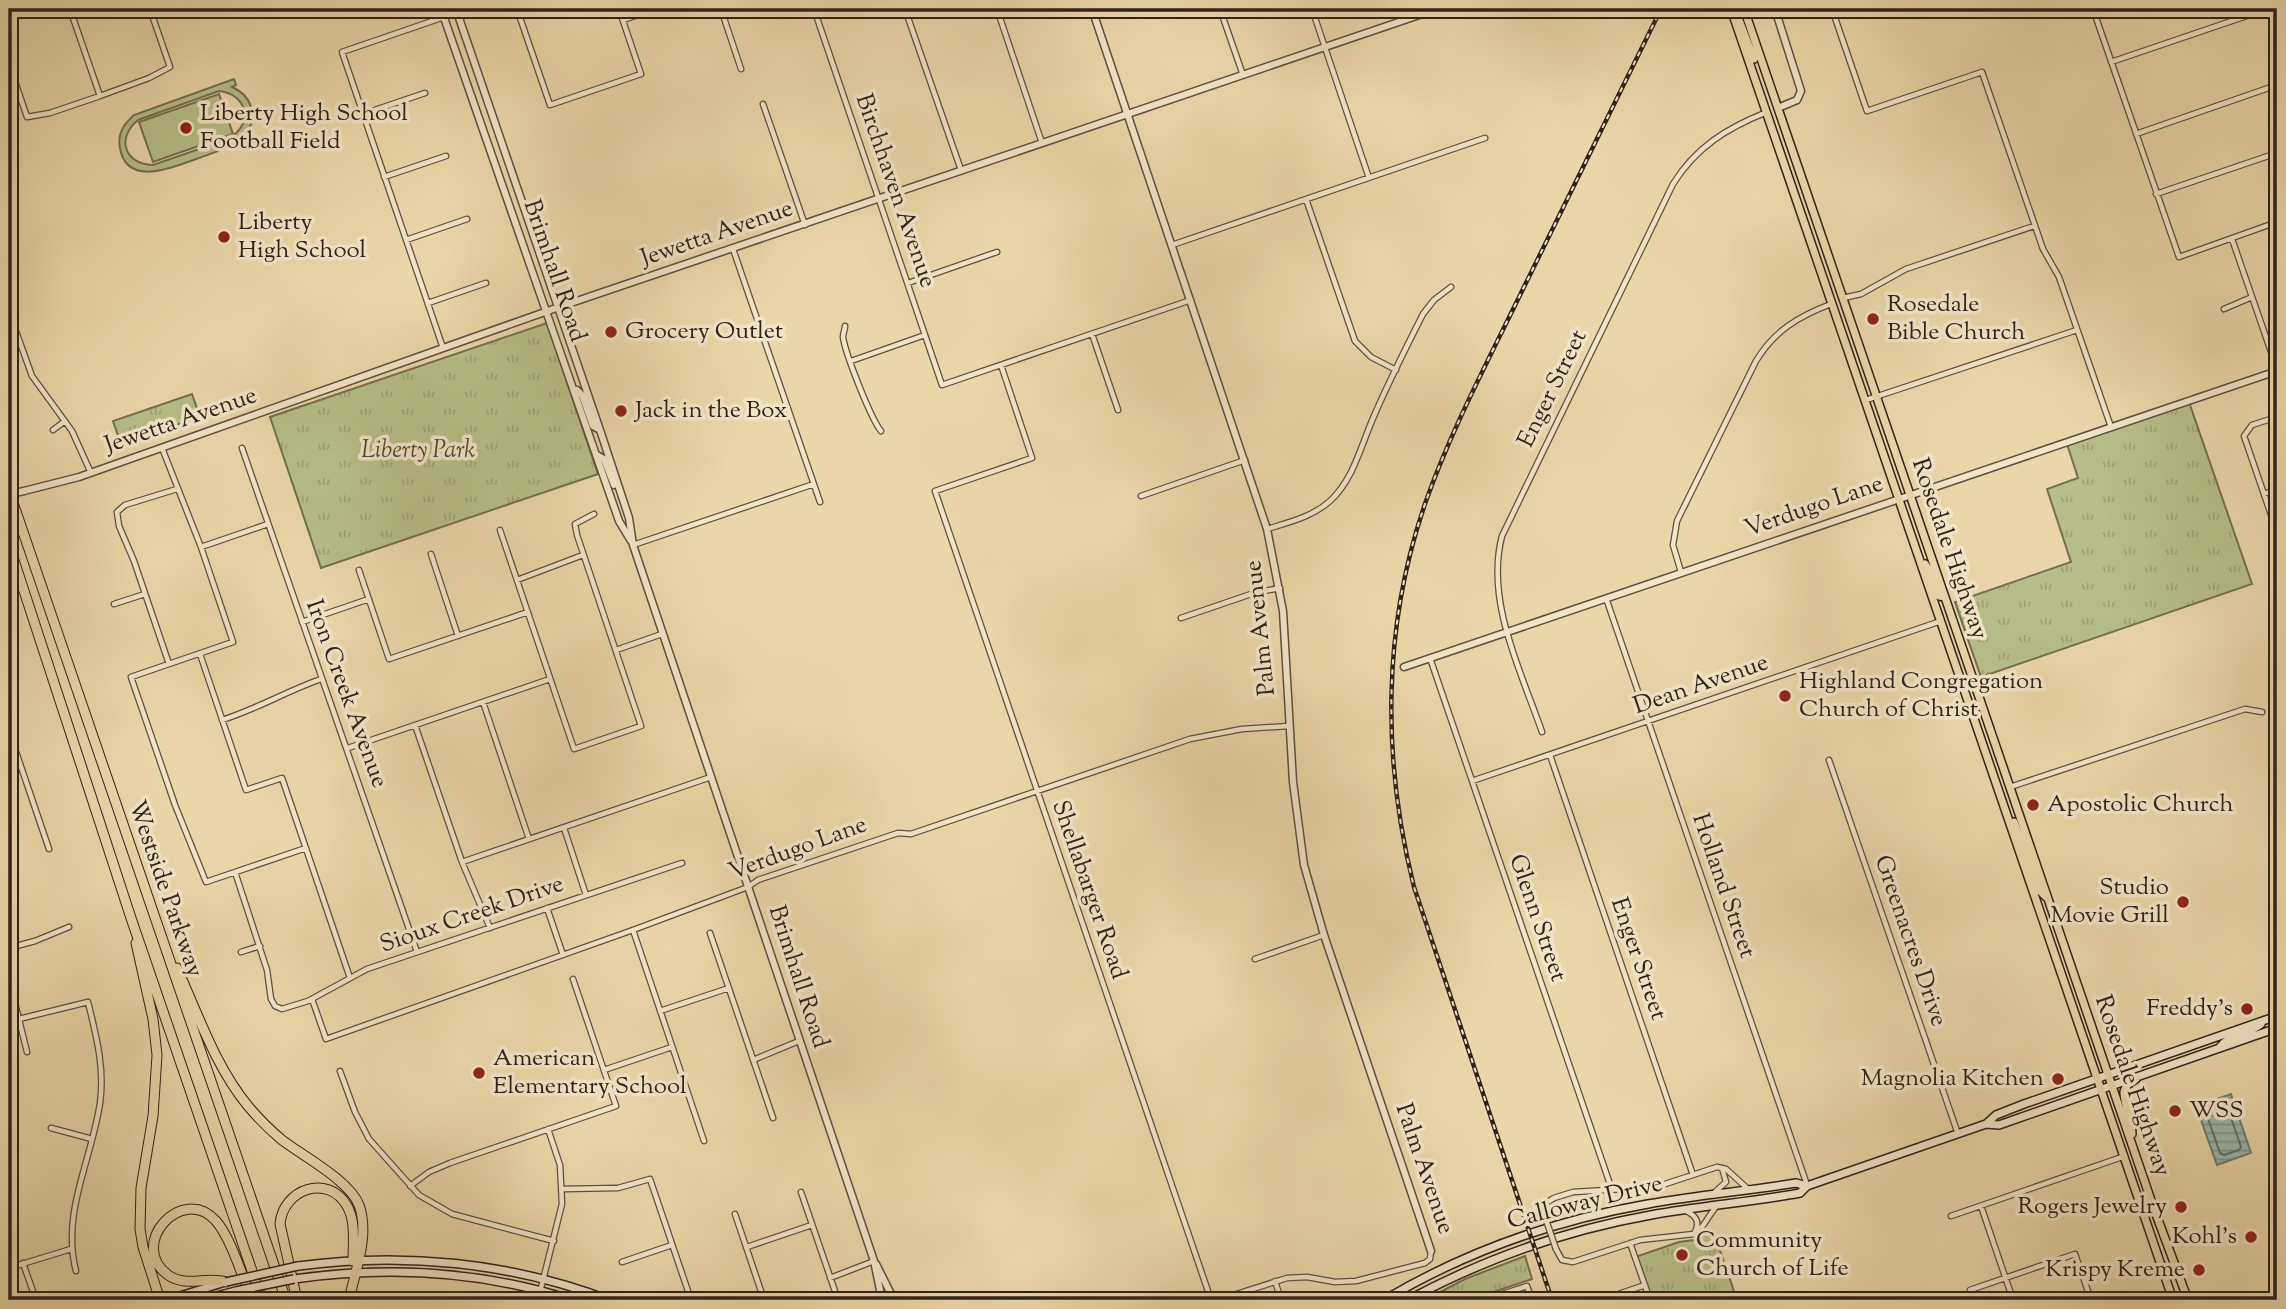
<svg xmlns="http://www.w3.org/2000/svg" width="2286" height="1309" font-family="'Sorts Mill Goudy',serif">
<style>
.grass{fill:url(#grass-tufts);stroke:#727050;stroke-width:2}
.pitch{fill:#b7be87;stroke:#727050;stroke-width:2;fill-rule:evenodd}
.water{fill:url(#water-rules);stroke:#6d7c72;stroke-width:2}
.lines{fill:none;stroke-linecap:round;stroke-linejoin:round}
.shore{stroke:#626e64;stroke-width:2}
.minor-casing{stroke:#5c503e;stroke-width:7}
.tertiary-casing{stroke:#5c503e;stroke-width:9}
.secondary-casing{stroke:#2d231a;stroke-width:10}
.primary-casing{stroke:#2d231a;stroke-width:10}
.motorway-casing{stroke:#2d231a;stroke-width:11}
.minor{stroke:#f1e5c7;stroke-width:4.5}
.tertiary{stroke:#f1e5c7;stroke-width:6}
.secondary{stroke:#f1e5c7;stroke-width:7}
.primary{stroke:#ead7a9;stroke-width:7}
.motorway{stroke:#ead7a9;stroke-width:9}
.rail-casing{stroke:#2d231a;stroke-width:4.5}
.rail{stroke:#f1e5c7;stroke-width:2;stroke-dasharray:5;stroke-linecap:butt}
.minor-bridge-casing{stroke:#5c503e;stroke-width:7;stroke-linecap:butt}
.tertiary-bridge-casing{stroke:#5c503e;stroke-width:9;stroke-linecap:butt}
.secondary-bridge-casing{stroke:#2d231a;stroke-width:10;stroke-linecap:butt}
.minor-bridge{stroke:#f1e5c7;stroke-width:4.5}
.tertiary-bridge{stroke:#f1e5c7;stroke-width:6}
.secondary-bridge{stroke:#f1e5c7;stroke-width:7}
.poi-dot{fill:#8f2418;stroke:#f1e5c7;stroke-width:2.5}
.labels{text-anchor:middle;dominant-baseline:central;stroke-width:7;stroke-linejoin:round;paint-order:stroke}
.poi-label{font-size:24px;fill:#2d231a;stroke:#f1e5c7;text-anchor:start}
.street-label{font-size:24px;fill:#2d231a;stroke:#f1e5c7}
.park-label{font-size:24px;font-style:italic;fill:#504a35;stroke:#f1e5c7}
</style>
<defs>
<pattern id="grass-tufts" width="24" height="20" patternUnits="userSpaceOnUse" patternTransform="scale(1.75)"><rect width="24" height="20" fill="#b7be87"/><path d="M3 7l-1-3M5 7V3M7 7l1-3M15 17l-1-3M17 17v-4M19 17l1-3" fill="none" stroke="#9ea374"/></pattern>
<pattern id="water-rules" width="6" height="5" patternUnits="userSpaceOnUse" patternTransform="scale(1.75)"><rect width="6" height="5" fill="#98b8ad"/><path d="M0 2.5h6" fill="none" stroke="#7c958c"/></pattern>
</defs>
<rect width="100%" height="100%" fill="#ead7a9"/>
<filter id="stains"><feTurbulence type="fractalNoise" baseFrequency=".00286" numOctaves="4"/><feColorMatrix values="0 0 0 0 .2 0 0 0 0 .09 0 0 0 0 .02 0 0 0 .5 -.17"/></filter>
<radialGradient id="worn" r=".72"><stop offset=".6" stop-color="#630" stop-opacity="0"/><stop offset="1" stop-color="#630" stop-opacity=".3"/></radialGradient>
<path class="grass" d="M547,323L598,474L321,568L270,417Z
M192,394L200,417L121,444L113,421Z
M2189,402L2252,584L1981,677L1955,602L2071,562L2047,489L2078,478L2067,444Z
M1713,1230L1737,1300H1651L1635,1257L1679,1242L1694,1240Z
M1525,1256L1532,1279L1470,1300H1425L1465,1279Z"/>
<path class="pitch" d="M234,79L236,85L232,87C256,98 259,124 239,141C227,149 212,153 199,158C176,166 127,189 120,148C117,134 124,124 134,115ZM219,91C248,94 254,125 228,139L153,165C124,164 116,138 138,120Z
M219,94L233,134L153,162L139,122Z"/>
<path class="water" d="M2231,1094L2251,1153L2217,1165L2196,1106Z"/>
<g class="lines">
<path class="shore" d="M2223,1104L2227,1106L2241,1147L2239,1150L2224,1155L2220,1153L2206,1113L2208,1109Z"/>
<defs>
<path id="minor" d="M70,9L100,96
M230,9L231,12
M517,9L550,105L641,74L619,9
M721,9L741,69
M814,9L942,385L1191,300
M905,9L961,170
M997,9L1042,143
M1220,9L1243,75
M1312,9L1369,178
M1832,9L1867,111L1982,72L2043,249L2059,277L2111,427
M2093,9L2179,257L2277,222
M623,20L655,9
M2111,62L2267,9
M9,64L27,117L50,113L100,96L149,78L170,67L150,9
M763,104L805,225
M363,114L425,93
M2136,134L2277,85
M384,177L446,156
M2156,194L2277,153
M1306,199L1355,341L1371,357L1396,370
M2232,239L2277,369
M406,240L467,219
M1172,245L1485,138
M733,249L820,502
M908,283L997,252
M1843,298L1861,294L1906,269L2034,226
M428,303L486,283
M2224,309L2252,297
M9,312L32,376L72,431L91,473
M845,326C845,330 843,333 843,337C845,353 871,419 881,431
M1092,334L1118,410
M443,348L342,52L444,17
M851,361L925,335
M1001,365L1032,458L935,491L1211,1300
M1866,400L2077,330
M2277,417L2252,425L2244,436L2277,532
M53,430L65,421
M162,448L201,547L233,642L131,677L175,805L206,882L306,848
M242,448L417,952
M2264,494L2277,489
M1141,496L1245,460
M1267,529C1290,522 1312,517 1330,501C1354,479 1361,445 1374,416C1389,381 1406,348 1423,314L1434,300L1451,287
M500,530L574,749L641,726L577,535L575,524L594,514
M633,545L814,484
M201,547L268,524
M431,554L458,636
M359,570L389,659L528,612
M1681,572L1673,545L1677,521L1756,361C1774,331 1799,316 1831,304
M517,580L583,555
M1606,598L1807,1185
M114,604L145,594
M1181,618L1254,593L1280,588
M302,622L369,599
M616,650L662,634
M200,654L246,790L282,778L350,978
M1430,658L1612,1190
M169,664L134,561L119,526L117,512L125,505L177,489
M483,702L529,839
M222,720C257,709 287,691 321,679
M415,725L462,862L490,928
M1542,732C1521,671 1485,601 1502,536L1673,184C1696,147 1727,128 1767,112
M348,748L550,679
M9,755L16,752L49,849
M1550,755L1693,1175
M1829,760L1958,1134
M1472,781L1941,621
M2010,787L2245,709L2262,712
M564,828L586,895
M462,862L711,777
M235,872L267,970L271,999L275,1006L282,1009L308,1001L367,969L682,863
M547,908L563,955
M633,930L704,1141
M710,933L773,1118
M9,948L35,941L69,927
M241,952L260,946
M1255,959L1324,935
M9,979L27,1052
M312,999L326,1039L633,930L748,887L758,880L898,833L911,834L1190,739L1242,729L1289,726
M660,1011L729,988
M19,1019L88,1002C96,1035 105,1068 100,1103C92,1159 61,1213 76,1271
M753,1060L799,1041
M604,1070L672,1047
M340,1071L355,1112L369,1139L419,1195L452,1214L554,1241
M51,1128L92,1139
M410,1186L429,1172L450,1163L616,1106L573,979
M563,1189L618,1188L650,1179L691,1300
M801,1192L838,1300
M1715,1192L1726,1182L1722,1168
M1981,1206L2013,1300
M1684,1210C1696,1215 1701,1222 1694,1234C1704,1229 1708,1215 1717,1206
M735,1214L764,1300
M1951,1216L2125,1156
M1545,1217L1546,1203L1554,1198L1573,1192L1656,1187L1717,1167L1726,1169L1748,1189
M1630,1243L1650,1300
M747,1247L812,1225
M1556,1249L1562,1260L1573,1262L1640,1240L1694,1234
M622,1262L672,1245
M23,1263L36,1300
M9,1268L71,1249
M830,1278L874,1261
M1275,1281L1281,1300
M1970,1290L2075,1254L2091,1300
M1610,1297L1645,1285
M538,1300L562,1204L560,1165L548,1129
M1218,1300L1287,1278L1307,1277L1335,1282L1356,1281L1425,1263L1430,1259L1431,1251
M1484,1300L1527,1286L1532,1300"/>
<path id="tertiary" d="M441,9L619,521L631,541
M456,9L600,430L629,518L633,545L874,1261L882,1300
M1092,9L1267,529L1283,611L1293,782L1304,865L1324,935L1431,1251
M1775,9L1801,91L1797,100L1778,108
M577,390L582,395L593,426L600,430
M597,455L604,459L614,485
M24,491L79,477L559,307L1437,9
M1404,667L2277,371
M876,1264L894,1300"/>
<path id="secondary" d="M2220,1047C2230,1034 2249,1034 2261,1024
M1986,1124L1999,1125L2277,1028
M298,1266C402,1252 510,1262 609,1300
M294,1279C387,1266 482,1271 572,1300
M167,1300L222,1283
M201,1300L236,1291
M1384,1300C1465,1252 1556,1220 1648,1204C1697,1195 1747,1191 1796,1183L1807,1186
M1408,1300C1484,1259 1566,1230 1651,1215C1700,1206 1751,1202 1800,1193L1807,1186L1986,1124L1996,1115L2024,1104L2277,1016"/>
<path id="primary" d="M1731,9L2173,1300
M1744,9L2154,1209L2188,1300
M1737,15L1754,59
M1925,564L1932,575L1939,596L1945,597
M2014,822L2040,891L2046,897
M2132,1134C2132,1121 2123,1099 2124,1092C2125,1085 2131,1082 2136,1079"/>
<path id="motorway" d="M9,491L286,1300
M9,545L131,918L262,1300
M136,943L153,1019L157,1055L153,1116L141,1188L140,1229L143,1247L160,1300
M177,968C198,1014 215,1066 248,1106C258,1118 270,1130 282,1140C303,1156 350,1181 359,1205C370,1235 355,1271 349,1300
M226,1282C206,1276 187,1288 168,1275C127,1245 182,1183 216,1221C231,1238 243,1279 252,1300
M297,1300L280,1224C283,1189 328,1173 347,1206C356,1221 353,1244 353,1261"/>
</defs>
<use href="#minor" class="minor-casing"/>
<use href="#tertiary" class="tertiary-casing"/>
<use href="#secondary" class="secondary-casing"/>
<use href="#primary" class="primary-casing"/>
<use href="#motorway" class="motorway-casing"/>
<use href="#minor" class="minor"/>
<use href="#tertiary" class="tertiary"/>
<use href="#secondary" class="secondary"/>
<use href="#primary" class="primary"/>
<use href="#motorway" class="motorway"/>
<defs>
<path id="rail" d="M1552,1300L1414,887C1382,759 1382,627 1426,501C1452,428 1489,359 1523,289C1569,196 1615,102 1661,9"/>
</defs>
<use href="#rail" class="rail-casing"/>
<use href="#rail" class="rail"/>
<defs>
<path id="minor-bridge" d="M1545,1217L1556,1249"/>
<path id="tertiary-bridge" d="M9,494L24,491"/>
<path id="secondary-bridge" d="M226,1282L298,1266
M236,1291L294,1279"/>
</defs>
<use href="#minor-bridge" class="minor-bridge-casing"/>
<use href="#tertiary-bridge" class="tertiary-bridge-casing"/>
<use href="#secondary-bridge" class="secondary-bridge-casing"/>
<use href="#minor-bridge" class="minor-bridge"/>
<use href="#tertiary-bridge" class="tertiary-bridge"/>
<use href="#secondary-bridge" class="secondary-bridge"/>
</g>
<g class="poi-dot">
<circle cx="186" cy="128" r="7"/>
<circle cx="224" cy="237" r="7"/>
<circle cx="1873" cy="319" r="7"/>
<circle cx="611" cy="332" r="7"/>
<circle cx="621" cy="411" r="7"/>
<circle cx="1785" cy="696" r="7"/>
<circle cx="2033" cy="805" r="7"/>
<circle cx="2183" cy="902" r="7"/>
<circle cx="2247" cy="1009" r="7"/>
<circle cx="479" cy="1073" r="7"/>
<circle cx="2058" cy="1079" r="7"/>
<circle cx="2175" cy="1111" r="7"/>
<circle cx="2181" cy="1207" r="7"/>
<circle cx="2251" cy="1237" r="7"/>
<circle cx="1682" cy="1255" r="7"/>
<circle cx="2199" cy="1270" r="7"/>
</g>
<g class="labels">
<g class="poi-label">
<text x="200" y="114">Liberty High School<tspan x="200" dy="28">Football Field</tspan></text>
<text x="238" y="223">Liberty<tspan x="238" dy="28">High School</tspan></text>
<text x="1887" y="305">Rosedale<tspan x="1887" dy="28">Bible Church</tspan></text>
<text x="625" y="332">Grocery Outlet</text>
<text x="635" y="411">Jack in the Box</text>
<text x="1799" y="682">Highland Congregation<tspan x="1799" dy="28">Church of Christ</tspan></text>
<text x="2047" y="805">Apostolic Church</text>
<text x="2169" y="888" text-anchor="end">Studio<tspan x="2169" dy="28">Movie Grill</tspan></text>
<text x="2233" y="1009" text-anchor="end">Freddy's</text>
<text x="493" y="1059">American<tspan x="493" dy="28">Elementary School</tspan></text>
<text x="2044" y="1079" text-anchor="end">Magnolia Kitchen</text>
<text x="2189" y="1111">WSS</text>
<text x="2167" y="1207" text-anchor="end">Rogers Jewelry</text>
<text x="2237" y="1237" text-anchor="end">Kohl's</text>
<text x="1696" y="1241">Community<tspan x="1696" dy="28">Church of Life</tspan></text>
<text x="2185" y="1270" text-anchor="end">Krispy Kreme</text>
</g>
<g class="street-label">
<text transform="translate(895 191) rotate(71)">Birchhaven Avenue</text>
<text transform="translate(717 234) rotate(-19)">Jewetta Avenue</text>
<text transform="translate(554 271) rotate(71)">Brimhall Road</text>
<text transform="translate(1553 389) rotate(-64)">Enger Street</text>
<text transform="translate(181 421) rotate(-19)">Jewetta Avenue</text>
<text transform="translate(1814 507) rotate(-19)">Verdugo Lane</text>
<text transform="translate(1949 549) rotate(71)">Rosedale Highway</text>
<text transform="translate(1261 628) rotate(-96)">Palm Avenue</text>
<text transform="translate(1701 685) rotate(-19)">Dean Avenue</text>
<text transform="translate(346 694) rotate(70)">Iron Creek Avenue</text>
<text transform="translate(798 849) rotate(-20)">Verdugo Lane</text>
<text transform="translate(1723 886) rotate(71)">Holland Street</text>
<text transform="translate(165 889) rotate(71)">Westside Parkway</text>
<text transform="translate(1089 890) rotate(71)">Shellabarger Road</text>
<text transform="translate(472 915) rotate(-19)">Sioux Creek Drive</text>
<text transform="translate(1537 918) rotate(71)">Glenn Street</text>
<text transform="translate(1910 941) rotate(71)">Greenacres Drive</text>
<text transform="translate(1638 959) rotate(71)">Enger Street</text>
<text transform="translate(798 977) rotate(72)">Brimhall Road</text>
<text transform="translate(2132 1086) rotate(71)">Rosedale Highway</text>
<text transform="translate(1424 1169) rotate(71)">Palm Avenue</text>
<text transform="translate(1585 1203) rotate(-14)">Calloway Drive</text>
</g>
<g class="park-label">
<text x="418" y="451">Liberty Park</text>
</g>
</g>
<rect width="2286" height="1309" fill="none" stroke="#ead7a9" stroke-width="35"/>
<rect x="10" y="10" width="2265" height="1288" fill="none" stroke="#2d231a" stroke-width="3.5"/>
<rect x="18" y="18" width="2251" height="1274" fill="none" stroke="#2d231a" stroke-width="2"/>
<rect width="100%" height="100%" filter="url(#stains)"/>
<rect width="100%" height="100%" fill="url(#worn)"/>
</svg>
